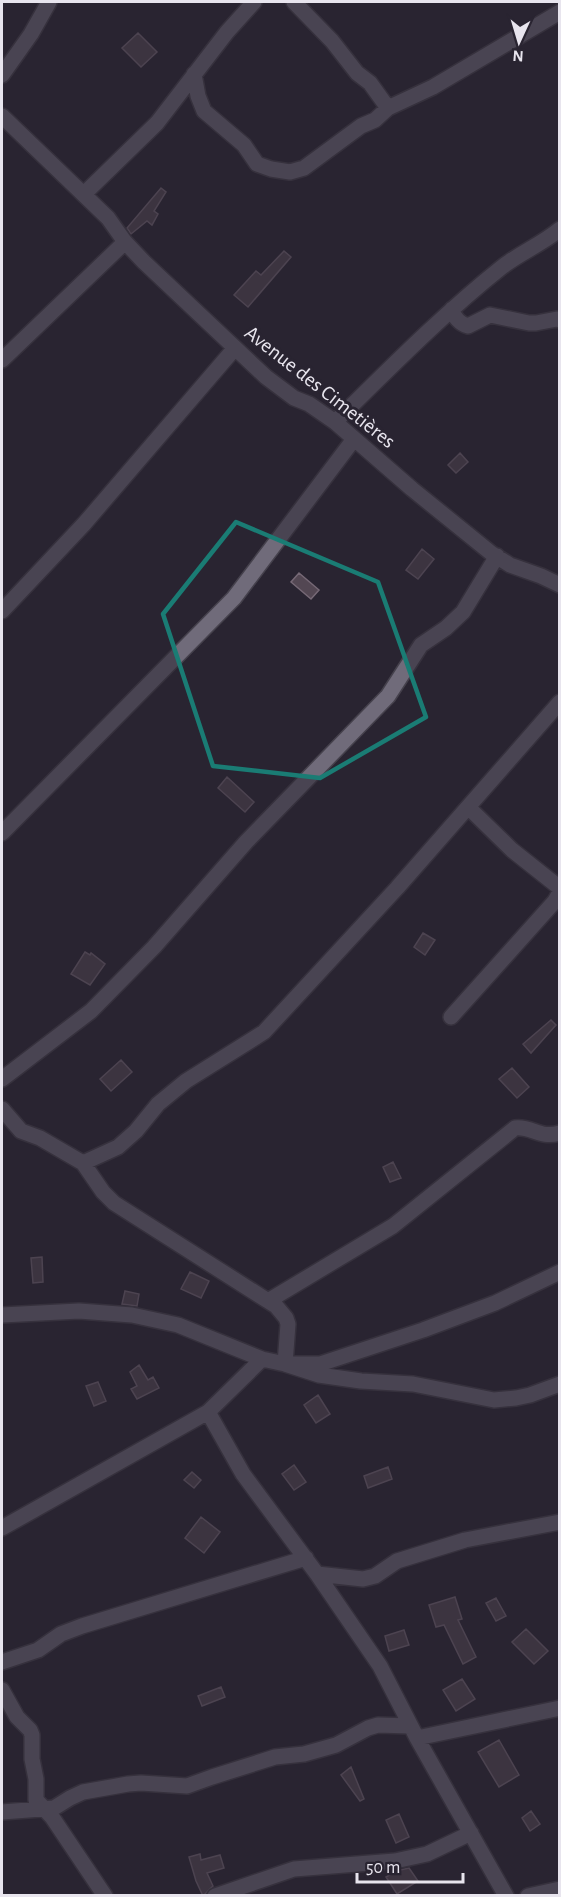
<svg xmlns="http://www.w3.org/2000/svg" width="561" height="1897" font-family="'Alegreya Sans',sans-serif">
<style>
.building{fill:#534753;stroke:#766976;stroke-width:1.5}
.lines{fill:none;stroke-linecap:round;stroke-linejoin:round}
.street-casing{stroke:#45414c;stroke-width:18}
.street{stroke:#706b7a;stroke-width:15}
.marked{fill:none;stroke:#1a7c74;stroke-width:4.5;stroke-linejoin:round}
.labels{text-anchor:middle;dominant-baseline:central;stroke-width:6;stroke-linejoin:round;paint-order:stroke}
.street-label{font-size:21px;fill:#e8e5ee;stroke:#292431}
</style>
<rect width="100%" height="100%" fill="#292431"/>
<path class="building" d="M138,33L157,52L141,67L122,48Z
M161,188L166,192L154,211L158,214L152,225L147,221L131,234L127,228Z
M284,251L291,257L248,307L234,295L256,271L261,275Z
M460,453L468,462L456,473L448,465Z
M422,549L434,559L418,579L406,570Z
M299,573L319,590L311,599L291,582Z
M227,777L254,802L245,812L218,788Z
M423,933L435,940L425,955L414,947Z
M85,952L90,955L91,953L105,964L90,985L71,974Z
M551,1020L556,1025L531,1053L523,1044Z
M121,1060L132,1072L111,1091L100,1079Z
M512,1068L529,1087L517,1098L499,1079Z
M393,1162L401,1178L390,1182L383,1167Z
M42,1257L43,1282L33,1283L31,1258Z
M190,1272L209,1281L201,1298L181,1289Z
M125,1291L139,1294L137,1306L122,1304Z
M139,1365L148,1380L153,1377L159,1388L137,1399L131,1389L137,1386L130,1372Z
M98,1382L106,1401L94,1406L86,1386Z
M318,1395L330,1414L316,1423L304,1405Z
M294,1465L306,1482L294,1490L282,1474Z
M388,1467L392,1479L368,1488L364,1476Z
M192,1472L201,1480L194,1488L184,1480Z
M201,1517L220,1532L204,1553L185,1538Z
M455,1597L462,1619L458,1620L476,1657L463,1664L444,1625L436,1627L429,1605Z
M496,1598L506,1616L496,1621L486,1603Z
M526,1629L548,1651L534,1664L512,1642Z
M404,1630L409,1645L389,1651L385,1636Z
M462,1679L475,1699L456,1711L443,1690Z
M221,1687L225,1697L202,1706L198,1696Z
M499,1740L519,1775L499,1787L478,1752Z
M351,1767L364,1799L360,1801L341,1775Z
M531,1811L540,1824L530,1831L522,1818Z
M399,1814L409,1837L396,1843L386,1820Z
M200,1854L201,1860L220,1855L224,1868L207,1873L213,1886L203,1896L196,1881L189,1857Z
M409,1868L418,1881L397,1894L386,1877L396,1871Z"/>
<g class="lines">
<defs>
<path id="street" d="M294,2L332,41L357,73L370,83L388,108
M194,74L198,96L204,111L244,145L257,164L271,169L290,172L304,168L361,126L375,120L388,108L433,87L560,12
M2,75L31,34L49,2
M2,116L108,218L125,242L144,262L266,377L294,398L309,404L335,422L412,489L491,553L510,565L541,576L560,585
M84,194L157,123L227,32L254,2
M452,309C454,317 460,324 468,326L490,315L529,323H536L557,319L560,320
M2,360L125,242
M335,422C389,369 443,314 502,267C520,253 542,244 560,229
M2,611L84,524L235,348
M468,807L512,850L560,888
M2,833L234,598L354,439
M451,1017L555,901L560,892
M2,1079L91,1011L154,947L246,842L388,696L421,645L446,628L463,612L497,556
M2,1109L21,1131L40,1138L83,1163L103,1192L114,1203L276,1306L286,1318L288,1324L285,1364H320L423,1330L495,1303L560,1272
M83,1163L118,1147L136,1131L158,1104L186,1081L264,1032L397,888L560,702
M268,1301L393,1226L515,1128C533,1126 539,1139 560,1133
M2,1315L79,1311L132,1315L178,1325L262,1359L285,1364L319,1375L361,1381L413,1384L494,1400L516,1398L530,1395L560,1384
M208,1412L243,1474L317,1574L380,1666L417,1738L506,1896
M2,1528L208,1412L262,1359
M317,1574L363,1579L375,1576L397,1561L465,1540L560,1522
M2,1662L38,1650L61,1634L82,1626L306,1558
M2,1690L17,1717L30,1730L32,1735V1759L36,1779V1800L52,1817L105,1896
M417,1738L560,1708
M2,1812L54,1808L70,1798L83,1792L128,1784L141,1783L187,1786L212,1777L275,1757L304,1754L336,1745L368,1728L378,1725L410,1726
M215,1896L294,1869L395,1861L427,1854L471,1833
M528,1896L560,1889"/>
</defs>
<use href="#street" class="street-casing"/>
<use href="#street" class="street"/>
</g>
<path d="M0 0H561V1897H0ZM236,522L378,582L426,717L320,778L213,766L163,614Z" fill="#292431" fill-opacity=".55" fill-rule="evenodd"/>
<path class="marked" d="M236,522L378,582L426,717L320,778L213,766L163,614Z"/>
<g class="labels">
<g class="street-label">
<text transform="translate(320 387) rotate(38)">Avenue des Cimetières</text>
</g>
</g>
<rect width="561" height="1897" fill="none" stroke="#e8e5ee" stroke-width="6"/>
<g transform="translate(519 42) rotate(184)" stroke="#292431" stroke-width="4.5" paint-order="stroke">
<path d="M0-4.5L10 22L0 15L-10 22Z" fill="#e8e5ee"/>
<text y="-9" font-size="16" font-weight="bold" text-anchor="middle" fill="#e8e5ee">N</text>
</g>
<path d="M357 1873v9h106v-9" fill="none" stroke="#e8e5ee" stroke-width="3"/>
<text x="366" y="1873" font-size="18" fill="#e8e5ee" stroke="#292431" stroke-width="4.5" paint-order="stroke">50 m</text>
</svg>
